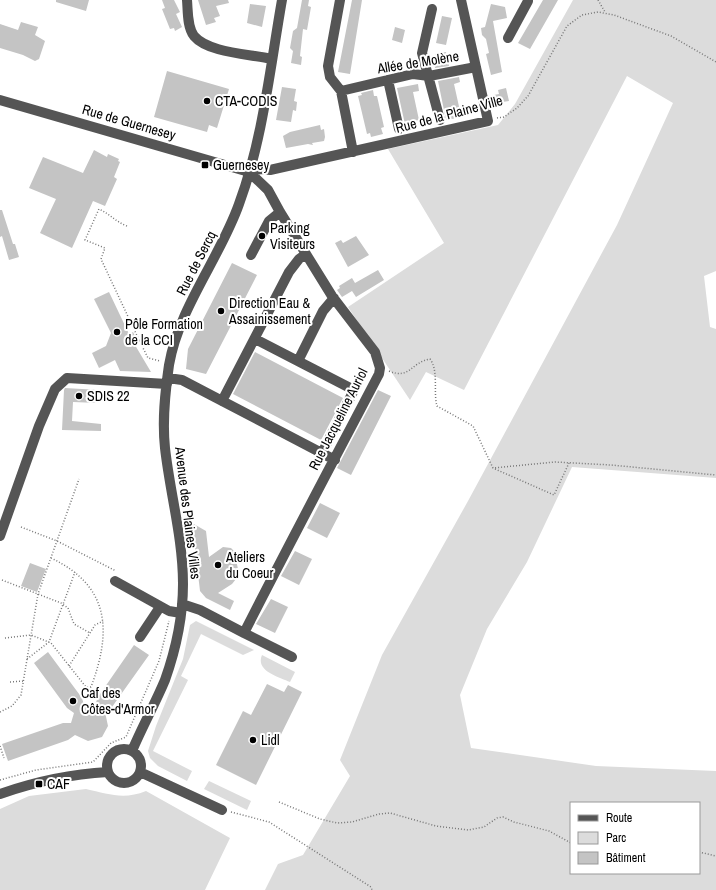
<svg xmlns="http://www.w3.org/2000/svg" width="716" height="890" font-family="'Archivo Narrow',sans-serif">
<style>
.green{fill:#dcdcdc;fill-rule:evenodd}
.building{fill:#c4c4c4}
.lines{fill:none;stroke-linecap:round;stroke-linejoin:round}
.path{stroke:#777;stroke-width:1.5;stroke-dasharray:1 2;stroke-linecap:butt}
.minor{stroke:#555;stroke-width:10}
.poi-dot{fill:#000;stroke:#fff;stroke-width:1.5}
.labels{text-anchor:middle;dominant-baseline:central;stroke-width:4;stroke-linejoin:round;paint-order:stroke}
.street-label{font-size:14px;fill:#000;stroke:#fff}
.poi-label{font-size:14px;fill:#000;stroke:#fff;text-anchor:start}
</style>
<rect width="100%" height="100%" fill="#fff"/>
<path class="green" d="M573,0H716V271L704,276L710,327L716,329V478L572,467L527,562L487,629L460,695L471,748L596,766L716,771V890H265L278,864L303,855L350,776L340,760L382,655L468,501L617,225L673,103L627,76L464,390L426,372L410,400L348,307L444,243L388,149L498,125L515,104ZM571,803H699V873H571Z
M196,621L254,650L243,655L201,634L181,676L188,680L153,751L192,771L187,781L158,766L150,758L148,751L156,726L183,659L190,625Z
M262,655L295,672L290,682C279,677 255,671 262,655Z
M209,781L251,801L247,810L204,789Z
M86,789C108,794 124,800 146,791L230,838L205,890H0V809L29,796Z"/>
<path class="building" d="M56,0H89L86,11L56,2Z
M162,0H174L180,12L176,14L182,27L175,31L174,28L170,29L162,9L165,8Z
M198,0H228L229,3L216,6L220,16L214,18L216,22L206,25Z
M302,0H309L308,6L311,7L307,30L303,29L300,56L302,57L301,65L291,63L293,51L290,48L293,31L297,28Z
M352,0H362L350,74L338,72Z
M543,0H558L530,49L518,43Z
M250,4L266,6L262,27L247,23Z
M491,4L505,7L507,18L493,21L502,72L491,75L486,54L489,53L486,39L482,35L481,28L485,27Z
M442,16L452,18L446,45L436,43Z
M21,22L38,27L35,35L45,41L39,59L35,61L23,55L0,48V24L18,30Z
M395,27L405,30L402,43L392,40Z
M446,52L449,66L435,68L434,63L438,62L435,54Z
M167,71L229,89L217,128L209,125L207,132L154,117Z
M459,77L460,82L454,84L460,111L456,112L457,118L446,120L438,81Z
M418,84L419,91L413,92L419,120L415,121L417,127L406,129L397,88Z
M282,87L296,89L294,101L297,102L296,111L293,110L291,122L276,120Z
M506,88L509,101L496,103L494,95L499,94L498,90Z
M373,90L374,96H377L384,127L381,128L383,134L371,137L370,133L367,134L358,96L362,95L361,93Z
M320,125L321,130L324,129L325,137L324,141L312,143L313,145L308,144L286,148L283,136L290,132Z
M94,150L107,157L108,154L119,159L118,161L120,162L114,177L117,179L105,206L93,201L72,248L40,233L56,199L29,188L43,157L83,173Z
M0,210H2L13,244H15L19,257L9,260L2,236L0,237Z
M356,236L369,255L348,267L335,243L341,240L343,243Z
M232,263L257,275L206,374L186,369L188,349Z
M378,270L384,280L356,297L352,291L342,297L337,290L340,288L339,286L352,278L355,283Z
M109,292L129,334L133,332L136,338L132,340L151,372L120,371L115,360L99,368L92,353L106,346L111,333L94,299Z
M255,352L343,398L321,440L233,394Z
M65,388L99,390L98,403L73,402L72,421L101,424V431L62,430L64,390Z
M378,390L391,396L351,475L337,468Z
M320,503L340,513L327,538L307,528Z
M192,523L206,531L209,557L223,547L231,548L234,551L238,569L236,579L232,584L218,593L234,601L230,610L206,598L200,591Z
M295,551L312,559L299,585L281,576Z
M30,563L46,569L37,592L21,586Z
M271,599L288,607L275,633L256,624Z
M134,645L149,655L112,707L105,712L108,726L102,737L88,741L75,735L68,740L8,761L2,744L63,723H71L74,713L67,708L34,663L48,652L82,698L84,705H95L98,697Z
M267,684L284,692L288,685L302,692L256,785L216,765L243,711L251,715Z"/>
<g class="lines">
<path class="path" d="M598,0L605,12
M497,118L504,117L517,108L528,96L567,26L582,15L598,12L614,15L671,36L716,62
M127,226C116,222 110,214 99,209L85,240L105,248L101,259L139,340
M131,343L139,340L148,358L160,361
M389,371C410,380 411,362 430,359C439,371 433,392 437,406L473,426L493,468L555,462L611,465L716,475
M495,469L554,495L569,463
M21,527L57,541L116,571
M2,580L61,603L68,608L74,624L90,633
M5,638L31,635L51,643L86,687H91C112,631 110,586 51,558
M27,659L49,642L75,572
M69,666L95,625L103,621
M10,682L24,681
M0,712L12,706L21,695L38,594L79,479
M0,746L4,758
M0,780L36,770L93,762L111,743L126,737L159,661L169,621
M279,802L320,819L337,823L352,822L379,814L390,813L436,826L468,830L484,827L497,818L503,817L514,822L549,831L571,843
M231,812L269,822L371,887L372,890
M699,852L716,856"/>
<path class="minor" d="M187,0C188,11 187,27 194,36C208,53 251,54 271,59
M340,0L328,66L330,77L341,91L353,152
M432,9L422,53L440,120
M508,38L528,1
M388,80L399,129
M341,91L413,74L429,76L476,67
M0,100L249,172L268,190L280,212L332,296L375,352L380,368L379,374C334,460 288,546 244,633L200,610L182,604
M249,172L261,169L270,170L488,121L461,0
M251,255L269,221L280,212
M255,339L354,390L322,453
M298,361L323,311L334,298
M168,378L182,380L335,460
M222,401L289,272L299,259L306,254
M0,536L39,426L55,389L67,378L167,384
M115,581L169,611L181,613
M244,633L292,657
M140,637L160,607
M107 766a17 17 0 1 1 34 0a17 17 0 1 1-34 0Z
M132,751C142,727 155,704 165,680C176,649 183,616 183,584C183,538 170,493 165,448C162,420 165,393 169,365C179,307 220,258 239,204C263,139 270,68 282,0
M140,772L222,810
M0,794C34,782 72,774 108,772"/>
</g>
<g class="poi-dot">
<circle cx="207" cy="101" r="4"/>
<rect x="201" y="161" width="8" height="8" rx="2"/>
<circle cx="262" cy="236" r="4"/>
<circle cx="221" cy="311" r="4"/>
<circle cx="117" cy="332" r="4"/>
<circle cx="79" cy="396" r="4"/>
<circle cx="218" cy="565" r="4"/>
<circle cx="73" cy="701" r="4"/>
<circle cx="253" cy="740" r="4"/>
<rect x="35" y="780" width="8" height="8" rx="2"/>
</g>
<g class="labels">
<g class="street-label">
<text transform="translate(418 62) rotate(-9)">Allée de Molène</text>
<text transform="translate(449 114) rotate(-15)">Rue de la Plaine Ville</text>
<text transform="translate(129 122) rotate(16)">Rue de Guernesey</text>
<text transform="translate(196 263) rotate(-63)">Rue de Sercq</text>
<text transform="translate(338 419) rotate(-63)">Rue Jacqueline Auriol</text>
<text transform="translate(188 513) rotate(83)">Avenue des Plaines Villes</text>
</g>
<g class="poi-label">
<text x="215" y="101">CTA-CODIS</text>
<text x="213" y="165">Guernesey</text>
<text x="270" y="228">Parking<tspan x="270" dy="16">Visiteurs</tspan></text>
<text x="229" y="303">Direction Eau &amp;<tspan x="229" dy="16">Assainissement</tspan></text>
<text x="125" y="324">Pôle Formation<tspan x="125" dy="16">de la CCI</tspan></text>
<text x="87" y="396">SDIS 22</text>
<text x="226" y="557">Ateliers<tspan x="226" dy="16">du Coeur</tspan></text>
<text x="81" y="693">Caf des<tspan x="81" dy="16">Côtes-d'Armor</tspan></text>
<text x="261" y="740">Lidl</text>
<text x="47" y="784">CAF</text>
</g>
</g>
<rect x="570" y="802" width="130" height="72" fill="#ffffff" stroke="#999999"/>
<rect x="578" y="815" width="20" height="6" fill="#555555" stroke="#999999"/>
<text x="606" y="822" font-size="12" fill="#000000">Route</text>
<rect x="578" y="832" width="20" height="12" fill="#dcdcdc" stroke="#999999"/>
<text x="606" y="842" font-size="12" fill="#000000">Parc</text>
<rect x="578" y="852" width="20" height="12" fill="#c4c4c4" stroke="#999999"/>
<text x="606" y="862" font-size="12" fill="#000000">Bâtiment</text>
</svg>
